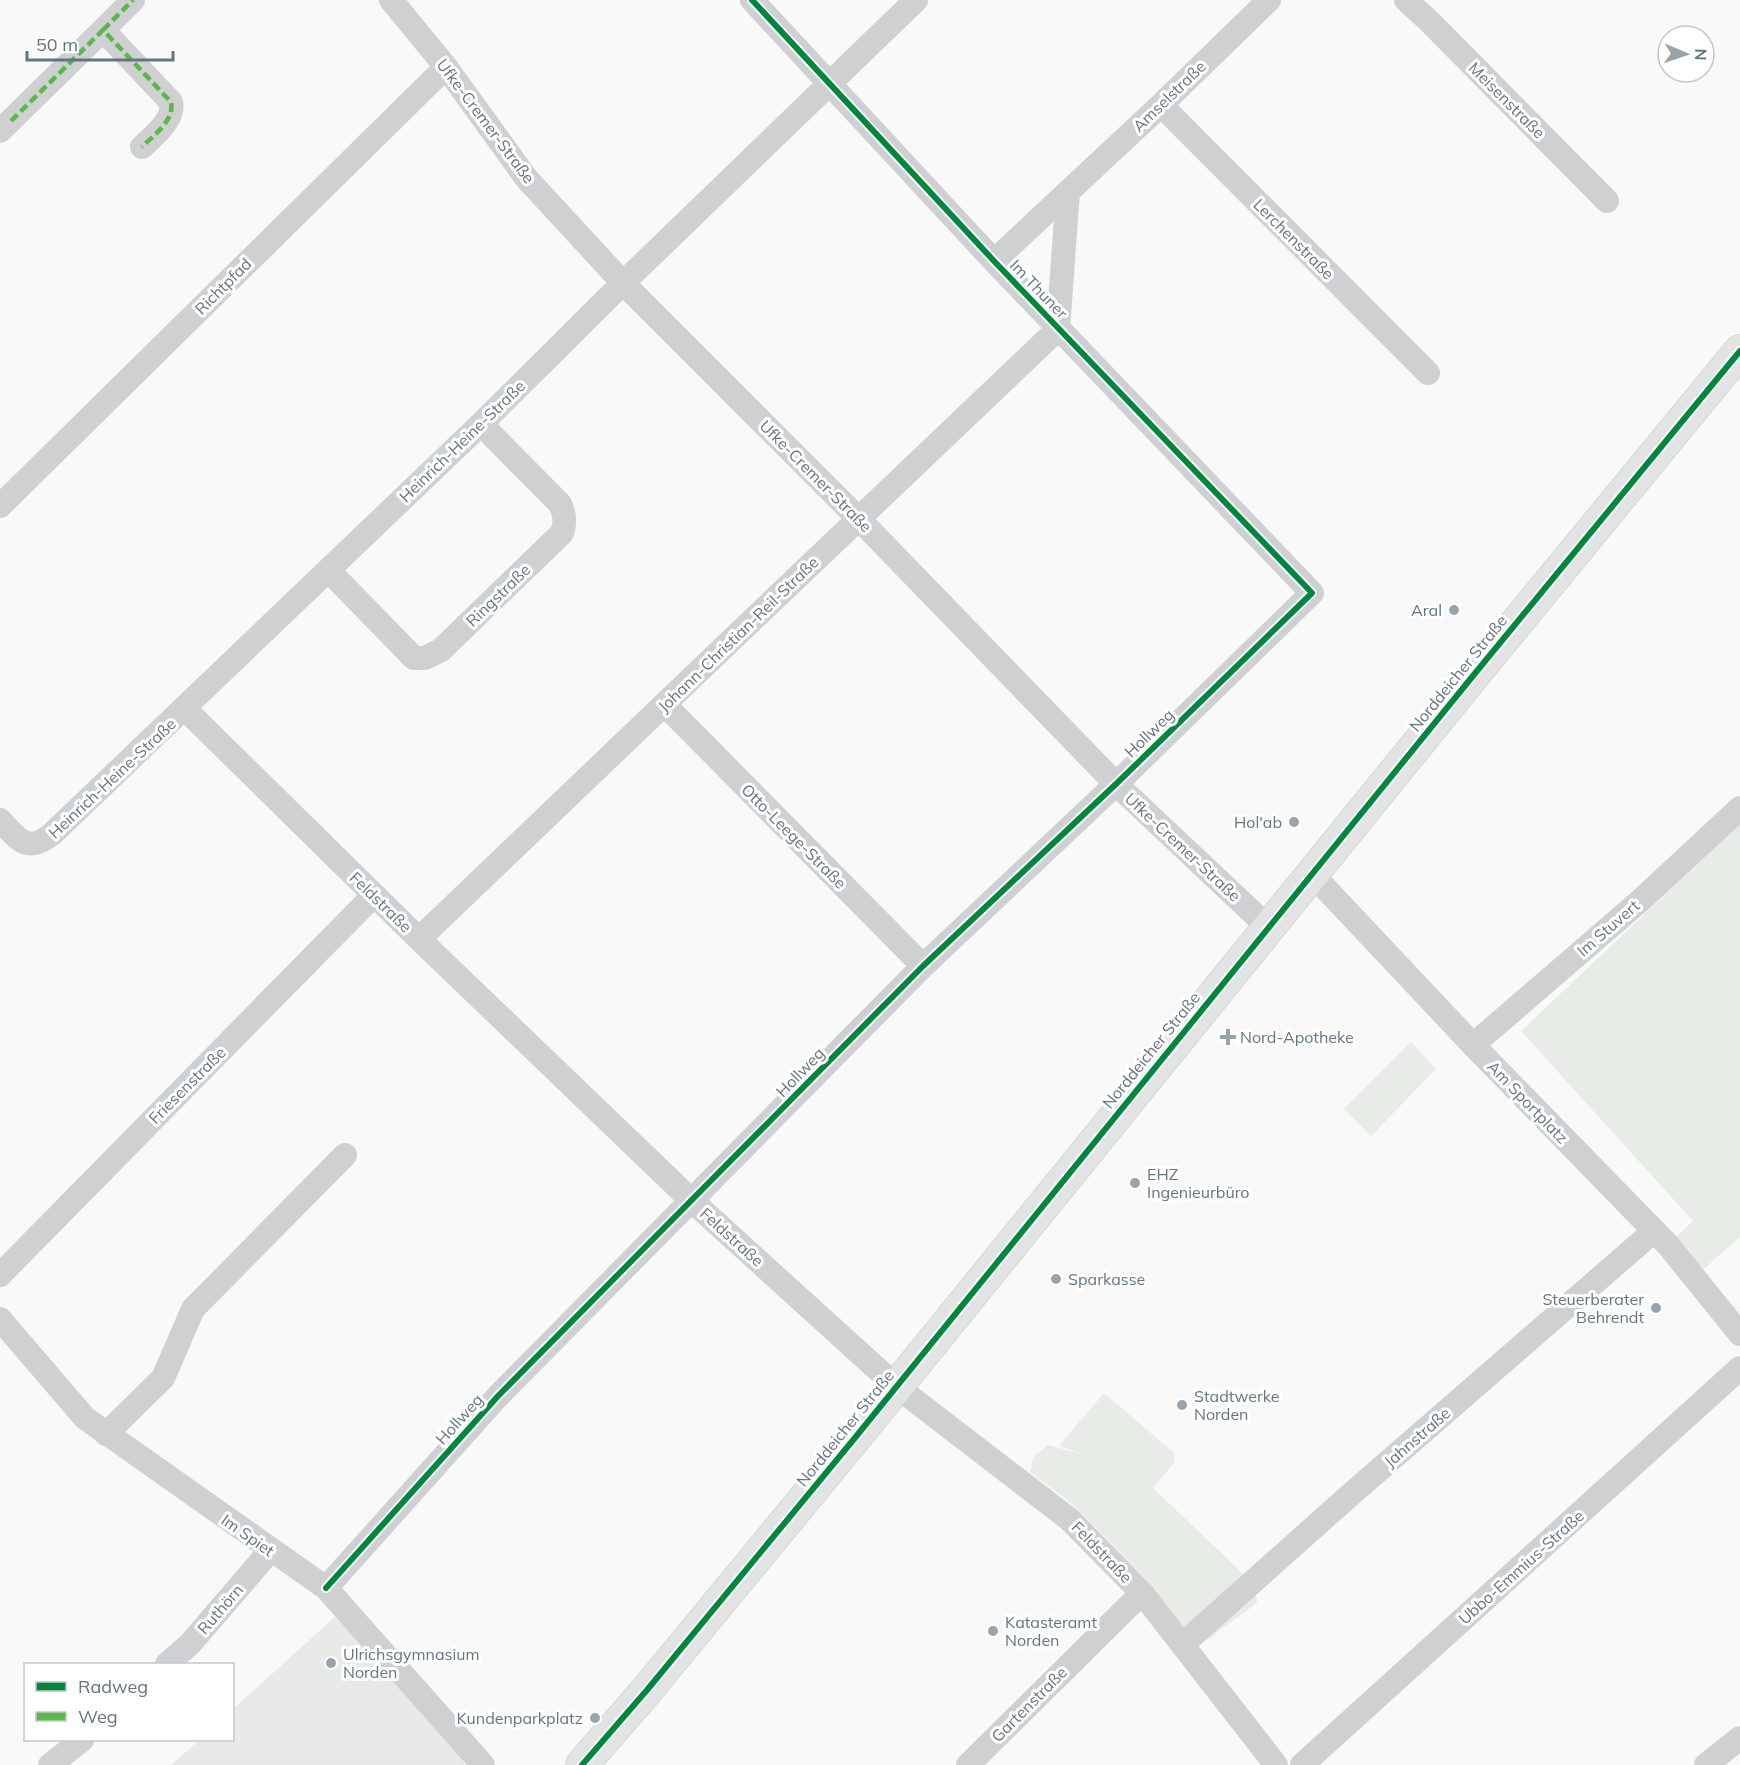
<svg xmlns="http://www.w3.org/2000/svg" width="1740" height="1765" font-family="Mulish,sans-serif">
<style>
.built{fill:#e8e9e9}
.green{fill:#e8ece7}
.lines{fill:none;stroke-linecap:round;stroke-linejoin:round}
.major-casing{stroke:#d5d6d7;stroke-width:34}
.minor{stroke:#cfd0d1;stroke-width:24}
.major{stroke:#e2e3e3;stroke-width:32}
.quiet{stroke:#58b947;stroke-width:4.5;stroke-dasharray:9 4.5;stroke-linecap:butt}
.cycleway-casing{stroke:#fff;stroke-width:10}
.cycleway{stroke:#00873e;stroke-width:6}
.poi-dot{fill:#98a3ac;stroke:#fff;stroke-width:2}
.labels{text-anchor:middle;dominant-baseline:central;stroke-width:6;stroke-linejoin:round;paint-order:stroke}
.street-label{font-size:16px;fill:#647483;stroke:#fff}
.poi-label{font-size:16px;fill:#647483;stroke:#fff;text-anchor:start}
</style>
<rect width="100%" height="100%" fill="#f9f9f9"/>
<path class="built" d="M335,1617L443,1733L466,1765H171L199,1740H232L233,1709Z"/>
<path class="green" d="M1740,824V1237L1695,1277L1668,1245L1693,1221L1521,1031Z
M1411,1042L1436,1069L1371,1136L1344,1109Z
M1104,1393L1174,1453V1463L1153,1488L1255,1585L1257,1603L1207,1640L1185,1633L1147,1580L1069,1501L1030,1472L1033,1457L1048,1445L1089,1456L1059,1446Z"/>
<g class="lines">
<defs>
<path id="major" d="M582,1765L647,1690L854,1439L1472,677L1740,351"/>
</defs>
<use href="#major" class="major-casing"/>
<path class="minor" d="M391,0L446,67L527,179L623,283L858,518L1116,784L1269,928
M1406,0L1430,22L1607,201
M103,30L133,0
M1161,105L1428,373
M0,131L103,30L171,102C175,120 154,135 142,147
M994,261L1161,105L1269,0
M0,506L446,67
M328,570L414,658H425L441,650L562,533C566,522 565,514 560,504L481,424
M665,705L923,966
M185,709L419,939L692,1201L896,1386L1069,1519L1142,1593L1276,1765
M0,820C18,839 27,854 52,834L481,424L623,283L916,0
M1312,874L1473,1045L1668,1245L1740,1334
M419,939C632,736 844,531 1058,329L1068,192
M1473,1045L1641,900L1740,808
M0,1275L374,895
M0,1319L85,1418L326,1588L483,1765
M106,1434L163,1378L193,1309L345,1155
M326,1588L498,1396L923,966L1116,784L1312,593L994,261L752,0
M1182,1645L1349,1496L1654,1231
M167,1664L190,1644L270,1551
M50,1765L82,1740
M968,1765L1142,1593
M1302,1765L1740,1368
M1706,1765L1740,1738"/>
<use href="#major" class="major"/>
<path class="quiet" d="M103,30L133,0
M11,121L103,30L171,102C175,120 154,135 142,147"/>
<defs>
<path id="cycleway" d="M326,1588L498,1396L923,966L1116,784L1312,593L994,261L752,0
M582,1765L647,1690L854,1439L1472,677L1740,351"/>
</defs>
<use href="#cycleway" class="cycleway-casing"/>
<use href="#cycleway" class="cycleway"/>
</g>
<g class="poi-dot">
<circle cx="1454" cy="610" r="6"/>
<circle cx="1294" cy="822" r="6"/>
<path d="M1225 1028h6v6h6v6h-6v6h-6v-6h-6v-6h6z"/>
<circle cx="1135" cy="1183" r="6"/>
<circle cx="1056" cy="1279" r="6"/>
<circle cx="1656" cy="1308" r="6"/>
<circle cx="1182" cy="1405" r="6"/>
<circle cx="993" cy="1631" r="6"/>
<circle cx="331" cy="1663" r="6"/>
<circle cx="595" cy="1718" r="6"/>
</g>
<g class="labels">
<g class="street-label">
<text transform="translate(1169 96) rotate(-44)">Amselstraße</text>
<text transform="translate(1507 100) rotate(45)">Meisenstraße</text>
<text transform="translate(486 121) rotate(53)">Ufke-Cremer-Straße</text>
<text transform="translate(1294 239) rotate(45)">Lerchenstraße</text>
<text transform="translate(223 286) rotate(-45)">Richtpfad</text>
<text transform="translate(1039 289) rotate(46)">Im Thuner</text>
<text transform="translate(462 441) rotate(-44)">Heinrich-Heine-Straße</text>
<text transform="translate(816 476) rotate(45)">Ufke-Cremer-Straße</text>
<text transform="translate(498 595) rotate(-44)">Ringstraße</text>
<text transform="translate(738 634) rotate(-44)">Johann-Christian-Reil-Straße</text>
<text transform="translate(1458 673) rotate(-51)">Norddeicher Straße</text>
<text transform="translate(1149 733) rotate(-44)">Hollweg</text>
<text transform="translate(112 778) rotate(-43)">Heinrich-Heine-Straße</text>
<text transform="translate(794 836) rotate(45)">Otto-Leege-Straße</text>
<text transform="translate(1183 847) rotate(43)">Ufke-Cremer-Straße</text>
<text transform="translate(381 902) rotate(44)">Feldstraße</text>
<text transform="translate(1608 928) rotate(-41)">Im Stuvert</text>
<text transform="translate(1151 1050) rotate(-51)">Norddeicher Straße</text>
<text transform="translate(800 1072) rotate(-46)">Hollweg</text>
<text transform="translate(187 1085) rotate(-45)">Friesenstraße</text>
<text transform="translate(1528 1102) rotate(46)">Am Sportplatz</text>
<text transform="translate(732 1237) rotate(42)">Feldstraße</text>
<text transform="translate(459 1419) rotate(-48)">Hollweg</text>
<text transform="translate(845 1428) rotate(-51)">Norddeicher Straße</text>
<text transform="translate(1417 1437) rotate(-41)">Jahnstraße</text>
<text transform="translate(248 1535) rotate(35)">Im Spiet</text>
<text transform="translate(1102 1552) rotate(46)">Feldstraße</text>
<text transform="translate(1521 1567) rotate(-42)">Ubbo-Emmius-Straße</text>
<text transform="translate(220 1609) rotate(-49)">Ruthörn</text>
<text transform="translate(1029 1704) rotate(-45)">Gartenstraße</text>
</g>
<g class="poi-label">
<text x="1442" y="610" text-anchor="end">Aral</text>
<text x="1282" y="822" text-anchor="end">Hol'ab</text>
<text x="1240" y="1037">Nord-Apotheke</text>
<text x="1147" y="1174">EHZ<tspan x="1147" dy="18">Ingenieurbüro</tspan></text>
<text x="1068" y="1279">Sparkasse</text>
<text x="1644" y="1299" text-anchor="end">Steuerberater<tspan x="1644" dy="18">Behrendt</tspan></text>
<text x="1194" y="1396">Stadtwerke<tspan x="1194" dy="18">Norden</tspan></text>
<text x="1005" y="1622">Katasteramt<tspan x="1005" dy="18">Norden</tspan></text>
<text x="343" y="1654">Ulrichsgymnasium<tspan x="343" dy="18">Norden</tspan></text>
<text x="583" y="1718" text-anchor="end">Kundenparkplatz</text>
</g>
</g>
<rect x="24" y="1663" width="210" height="78" fill="#ffffff" stroke="#c1c7cd" stroke-width="1.5"/>
<rect x="36" y="1682" width="30" height="9" fill="#00873e" stroke="#c1c7cd" stroke-width="1.5"/>
<text x="78" y="1693" font-size="18" fill="#647483">Radweg</text>
<rect x="36" y="1712" width="30" height="9" fill="#58b947" stroke="#c1c7cd" stroke-width="1.5"/>
<text x="78" y="1723" font-size="18" fill="#647483">Weg</text>
<g transform="translate(1686 54) rotate(92)"><circle r="28" fill="#ffffff" stroke="#c1c7cd" stroke-width="1.5"/>
<path d="M0-4.5L10 22L0 15L-10 22Z" fill="#98a3ac"/>
<text y="-9" font-size="16" font-weight="bold" text-anchor="middle" fill="#647483">N</text>
</g>
<path d="M27 51v9h146v-9" fill="none" stroke="#647483" stroke-width="3"/>
<text x="36" y="51" font-size="18" fill="#647483" stroke="#ffffff" stroke-width="4.5" paint-order="stroke">50 m</text>
</svg>
